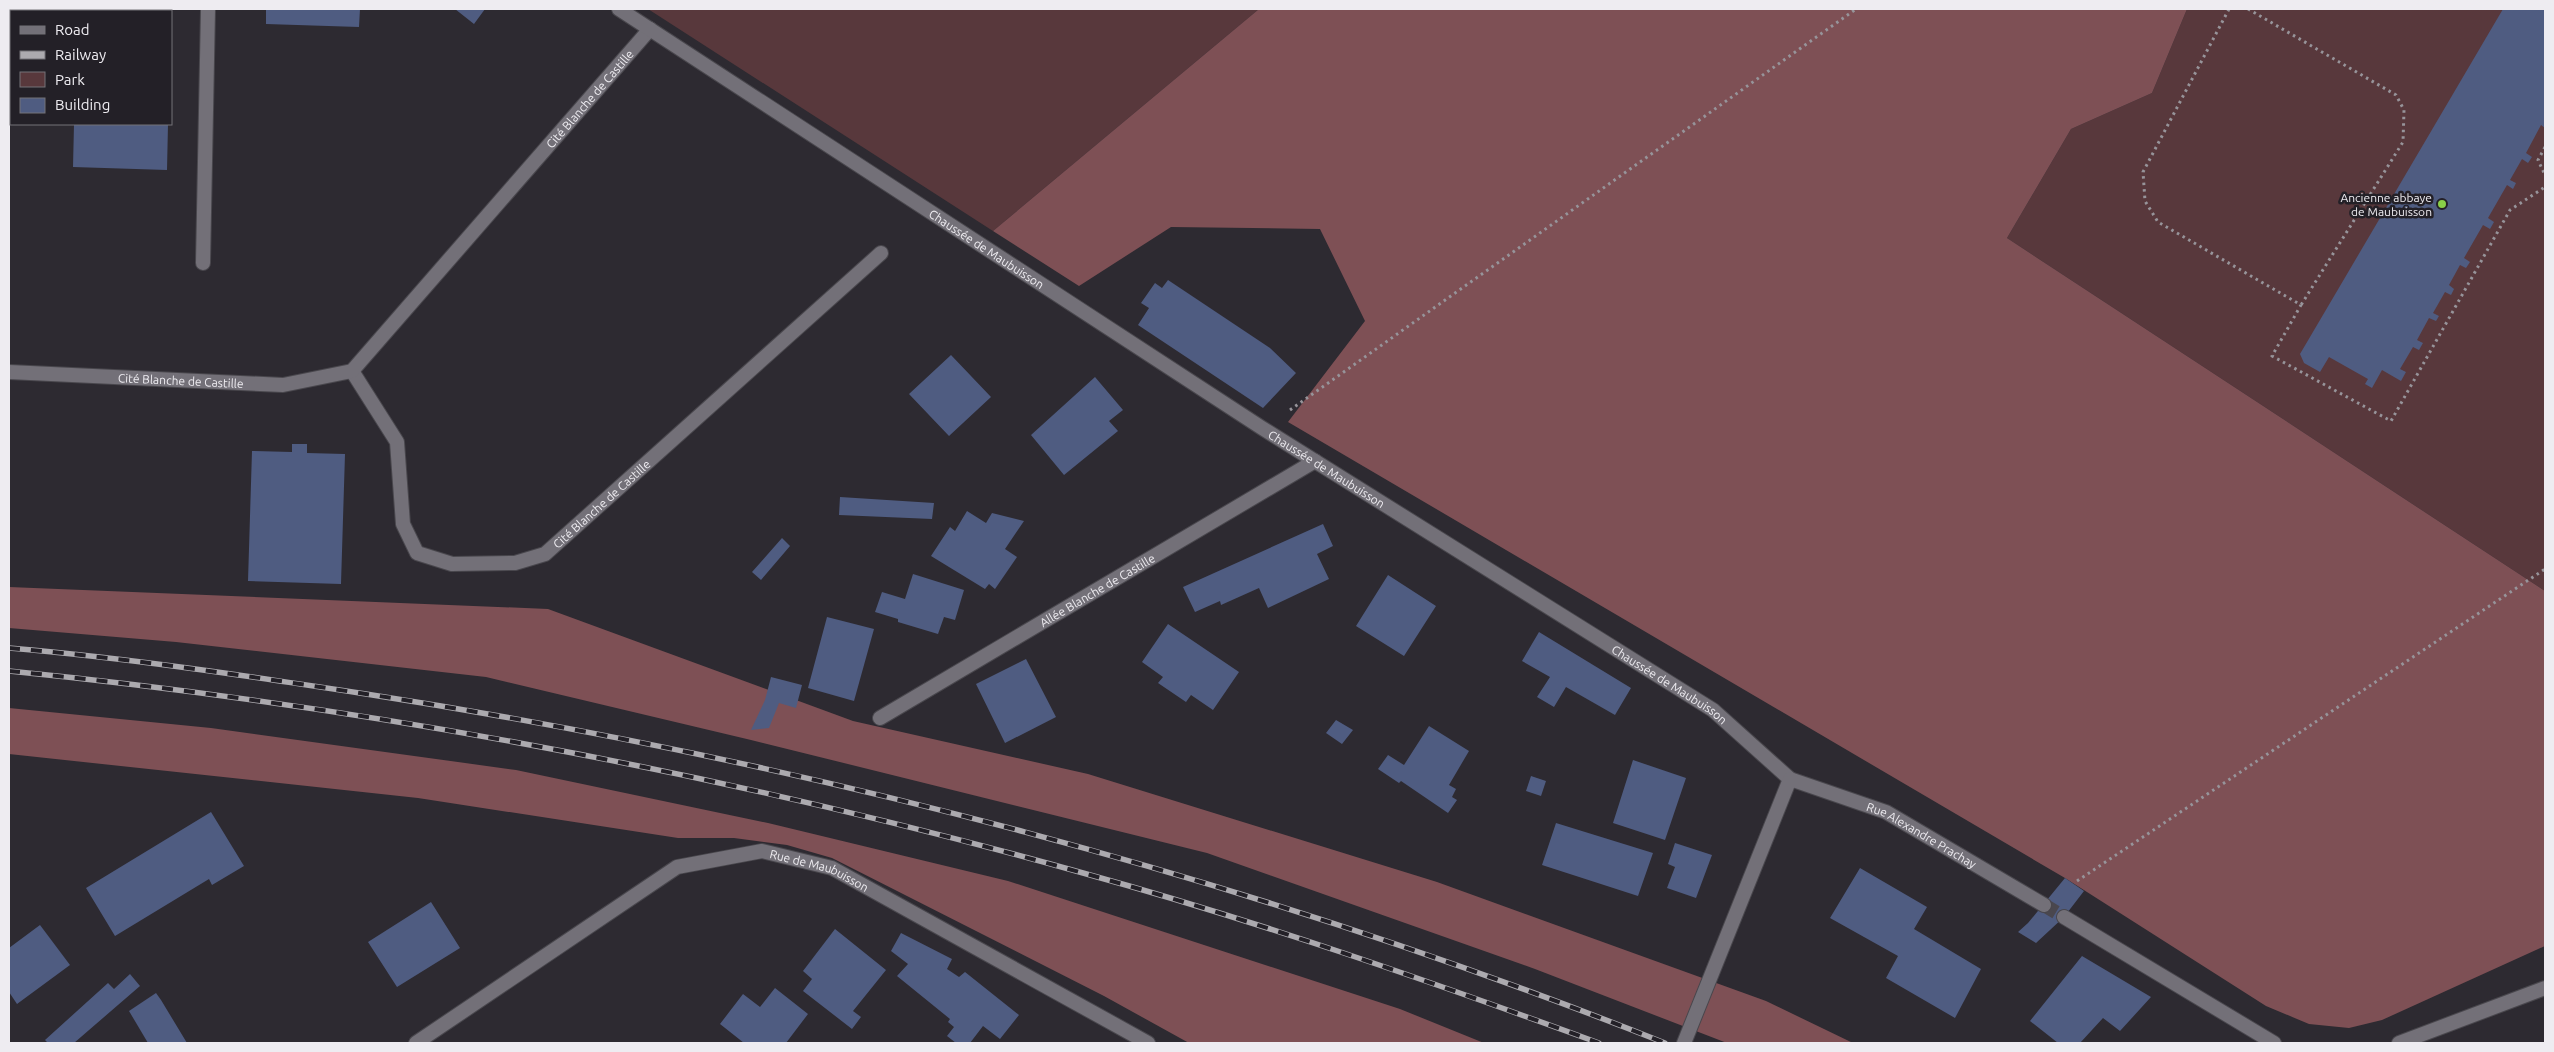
<svg xmlns="http://www.w3.org/2000/svg" width="2554" height="1052" font-family="Ubuntu,sans-serif">
<style>
.green{fill:#58383c}
.forest{fill:#7e5055}
.building{fill:#4f5c81}
.lines{fill:none;stroke-linecap:round;stroke-linejoin:round}
.tertiary-tunnel{stroke:#4a474e;stroke-width:14;stroke-dasharray:14 7;stroke-linecap:butt}
.service-casing{stroke:#49474d;stroke-width:16}
.minor-casing{stroke:#49474d;stroke-width:16}
.tertiary-casing{stroke:#49474d;stroke-width:16}
.path{stroke:#97949a;stroke-width:3;stroke-dasharray:2.5 4;stroke-linecap:butt}
.service{stroke:#737078;stroke-width:14}
.minor{stroke:#737078;stroke-width:14}
.tertiary{stroke:#737078;stroke-width:14}
.rail-casing{stroke:#acaaaf;stroke-width:5.5}
.rail{stroke:#232027;stroke-width:4;stroke-dasharray:11;stroke-linecap:butt}
.poi-dot{fill:#89cf48;stroke:#232027;stroke-width:2}
.labels{text-anchor:middle;dominant-baseline:central;stroke-width:5;stroke-linejoin:round;paint-order:stroke}
.street-label{font-size:12px;fill:#eeecf1;stroke:#232027}
.poi-label{font-size:12px;fill:#eeecf1;stroke:#232027;text-anchor:end}
</style>
<rect width="100%" height="100%" fill="#2d2a31"/>
<path class="green" d="M648,9H1259L993,231Z
M2187,9H2545V591L2007,238L2071,129L2152,93Z"/>
<path class="forest" d="M1259,9H2187L2152,93L2071,129L2007,238L2545,591V946L2382,1020L2349,1028L2309,1024L2266,1006L2065,878L1288,422L1365,321L1320,229L1171,227L1079,286L993,231Z
M9,587L548,609L853,721L1088,774L1437,882L1766,1001L1853,1043H1727L1535,969L1207,853L751,740L486,677L176,642L9,628Z
M9,708L211,728L516,770L768,823L1008,881L1400,1009L1484,1043H1189L1104,996L832,858L787,845L734,838H678L418,798L9,754Z"/>
<path class="building" d="M266,9H360L359,27L266,24Z
M455,9H485L474,24Z
M2503,9H2545V128L2541,125L2526,153L2532,157L2528,163L2522,159L2510,180L2516,183L2513,189L2507,185L2488,218L2494,222L2490,229L2483,225L2464,258L2470,262L2466,268L2460,265L2449,285L2454,289L2451,295L2445,292L2433,313L2439,316L2436,321L2429,318L2417,340L2423,343L2419,350L2413,347L2400,369L2406,372L2401,381L2382,370L2372,388L2365,384L2368,379L2329,357L2320,372L2304,363L2300,354Z
M74,124H168L167,170L73,167Z
M1168,280L1270,348L1296,373L1263,408L1138,325L1149,308L1141,303L1155,283L1162,288Z
M951,355L991,397L949,436L909,394Z
M1095,377L1123,410L1109,421L1118,431L1064,475L1031,435Z
M292,444H307V453L345,454L341,584L248,581L252,451L292,452Z
M840,497L934,503L932,519L839,515Z
M967,511L986,523L992,513L1024,521L1005,549L1017,557L995,589L989,584L985,589L931,556L950,527L955,531Z
M1323,524L1333,546L1317,554L1329,579L1268,608L1259,588L1221,605L1220,601L1195,612L1183,587Z
M782,538L790,546L761,580L752,572Z
M913,574L964,590L955,620L944,617L938,634L898,622V619L875,612L882,592L905,599Z
M1388,575L1436,606L1404,656L1356,626Z
M827,617L874,629L854,701L808,688Z
M1168,624L1239,672L1213,710L1191,695L1186,702L1158,683L1163,677L1142,662Z
M1539,632L1631,688L1615,715L1566,687L1554,707L1537,697L1550,677L1522,661Z
M1026,659L1056,717L1005,743L976,684Z
M771,677L802,685L796,708L779,703L769,728L751,730L765,700Z
M1336,720L1353,730L1342,744L1326,733Z
M1429,726L1469,751L1449,785L1456,789L1452,797L1457,800L1448,813L1401,781L1399,783L1378,769L1388,755L1404,765Z
M1633,760L1686,778L1665,840L1613,823Z
M1531,776L1546,781L1541,796L1526,791Z
M211,812L244,866L212,885L209,879L115,936L86,888Z
M1556,823L1653,853L1638,896L1542,865Z
M1675,843L1712,855L1696,898L1667,888L1675,867L1668,864Z
M1860,868L1927,907L1914,929L1981,969L1955,1018L1886,978L1898,956L1830,918Z
M2065,878L2084,891L2064,917L2036,943L2018,932L2028,923Z
M431,902L460,948L397,987L368,942Z
M40,925L70,965L17,1004L9,992V948Z
M835,929L886,970L853,1011L861,1017L852,1029L803,991L812,979L803,971Z
M901,933L952,959L947,969L959,977L965,972L1019,1015L1000,1039L983,1026L970,1043H956L947,1036L954,1027L948,1022L950,1019L897,976L908,964L891,951Z
M2082,956L2151,997L2120,1031L2103,1018L2080,1043H2058L2030,1021Z
M130,974L140,986L74,1043H48L45,1040L108,983L114,989Z
M775,988L808,1014L786,1043H744L720,1024L743,994L760,1007Z
M156,993L161,1000L187,1043H148L129,1011Z"/>
<g class="lines">
<path class="tertiary-tunnel" d="M2044,905L2064,917"/>
<defs>
<g id="service">
<path d="M59,11L63,9"/>
<path d="M9,44L11,42"/>
<path d="M203,263L208,9"/>
<path id="s1" d="M352,371L397,442L403,524L417,553L452,564L515,563L545,554L881,253"/>
<path id="s2" d="M9,372L283,385L352,371L650,29"/>
</g>
<g id="minor">
<path id="s3" d="M619,9L1262,428L1713,710L1790,779"/>
<path id="s4" d="M880,718L1315,461"/>
</g>
<g id="tertiary">
<path d="M2064,917L2274,1043"/>
<path id="s5" d="M416,1043L677,867L762,851L832,868L1148,1043"/>
<path id="s6" d="M1684,1043L1790,779L1886,812L2044,905"/>
<path d="M2399,1043L2545,988"/>
</g>
</defs>
<use href="#service" class="service-casing"/>
<use href="#minor" class="minor-casing"/>
<use href="#tertiary" class="tertiary-casing"/>
<path class="path" d="M2229,9L2143,172L2145,201L2158,222L2301,305L2272,356L2391,421L2510,210L2545,187
M2248,9L2396,95L2404,110L2403,142L2301,305
M2545,147L2538,160L2545,175
M1290,410L1856,9
M2077,881L2545,569"/>
<use href="#service" class="service"/>
<use href="#minor" class="minor"/>
<use href="#tertiary" class="tertiary"/>
<defs>
<path id="rail" d="M9,648C128,658 248,676 366,694C808,762 1249,878 1665,1043
M9,671C372,707 732,775 1083,873C1258,921 1429,981 1599,1043"/>
</defs>
<use href="#rail" class="rail-casing"/>
<use href="#rail" class="rail"/>
</g>
<circle class="poi-dot" cx="2442" cy="204" r="5"/>
<g class="labels">
<g class="street-label">
<text stroke="none"><textPath href="#s2" startOffset="706">Cité Blanche de Castille</textPath></text>
<text stroke="none"><textPath href="#s3" startOffset="439">Chaussée de Maubuisson</textPath></text>
<text stroke="none"><textPath href="#s2" startOffset="172">Cité Blanche de Castille</textPath></text>
<text stroke="none"><textPath href="#s3" startOffset="844">Chaussée de Maubuisson</textPath></text>
<text stroke="none"><textPath href="#s1" startOffset="405">Cité Blanche de Castille</textPath></text>
<text stroke="none"><textPath href="#s4" startOffset="252">Allée Blanche de Castille</textPath></text>
<text stroke="none"><textPath href="#s3" startOffset="1249">Chaussée de Maubuisson</textPath></text>
<text stroke="none"><textPath href="#s6" startOffset="428">Rue Alexandre Prachay</textPath></text>
<text stroke="none"><textPath href="#s5" startOffset="462">Rue de Maubuisson</textPath></text>
</g>
<g class="poi-label">
<text x="2432" y="197">Ancienne abbaye<tspan x="2432" dy="14">de Maubuisson</tspan></text>
</g>
</g>
<rect width="2554" height="1052" fill="none" stroke="#eeecf1" stroke-width="20"/>
<rect x="10" y="10" width="162" height="115" fill="#232027" stroke="#747278"/>
<rect x="20" y="26" width="25" height="8" fill="#737078" stroke="#747278"/>
<text x="55" y="35" font-size="15" fill="#eeecf1">Road</text>
<rect x="20" y="51" width="25" height="8" fill="#acaaaf" stroke="#747278"/>
<text x="55" y="60" font-size="15" fill="#eeecf1">Railway</text>
<rect x="20" y="72" width="25" height="15" fill="#58383c" stroke="#747278"/>
<text x="55" y="85" font-size="15" fill="#eeecf1">Park</text>
<rect x="20" y="98" width="25" height="15" fill="#4f5c81" stroke="#747278"/>
<text x="55" y="110" font-size="15" fill="#eeecf1">Building</text>
</svg>
